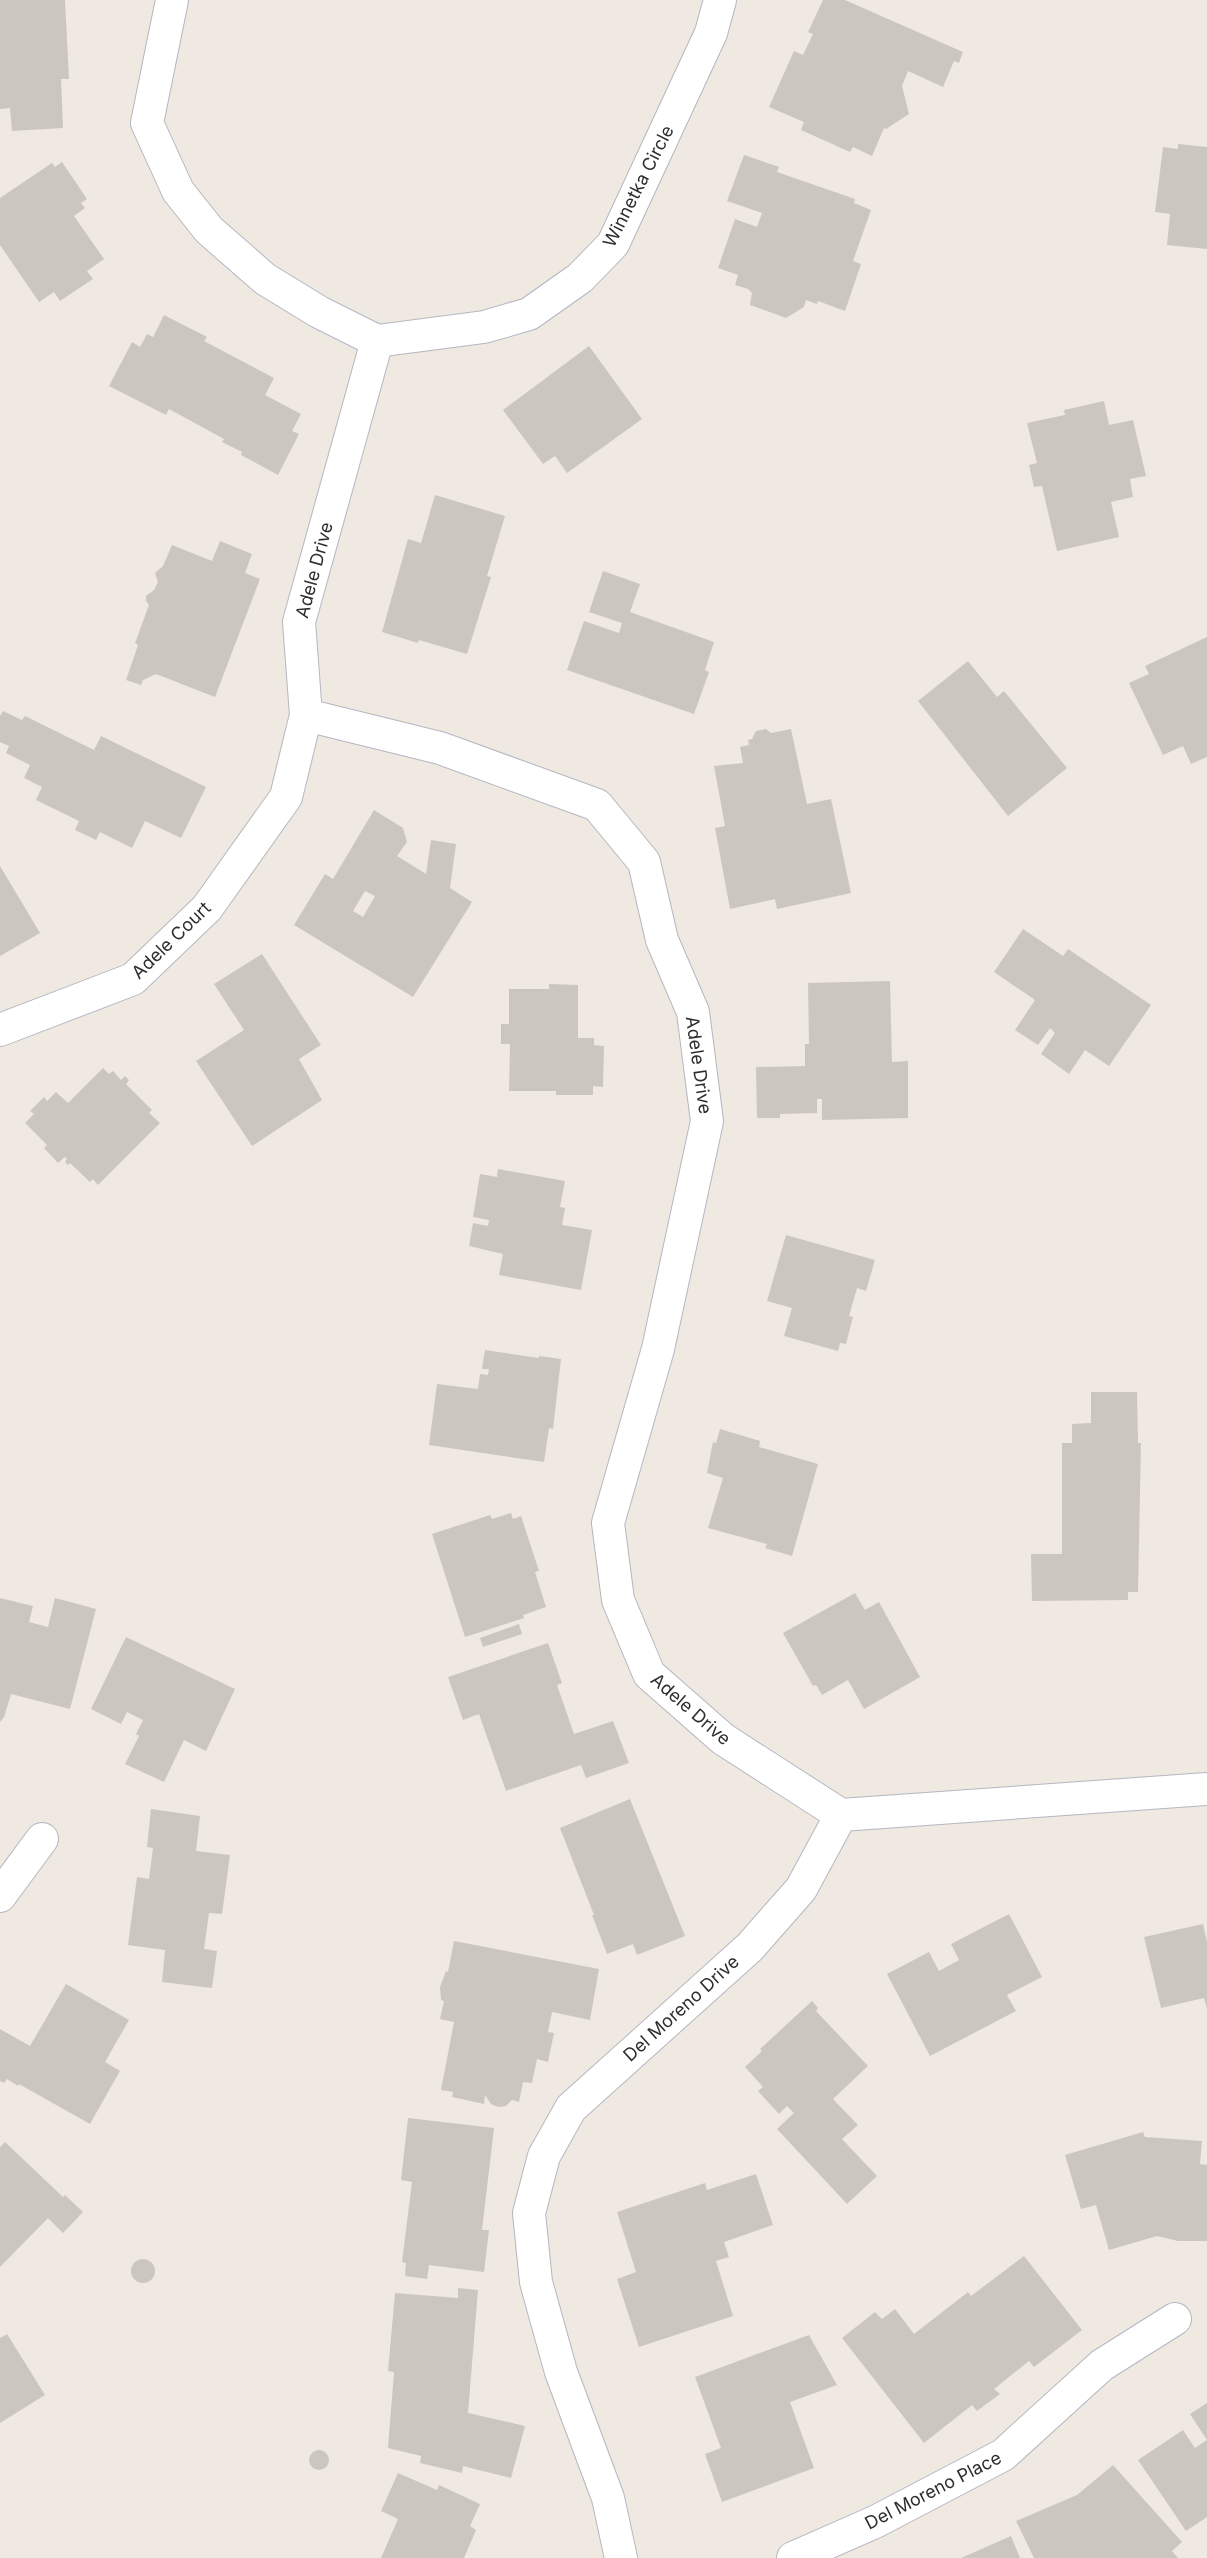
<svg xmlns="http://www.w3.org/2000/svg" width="1207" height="2558" font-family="Inter,sans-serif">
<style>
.building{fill:#cbc7bf;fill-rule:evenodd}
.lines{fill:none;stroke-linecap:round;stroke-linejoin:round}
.minor-casing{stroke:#b4b7c1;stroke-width:34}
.minor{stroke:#fff;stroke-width:32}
.labels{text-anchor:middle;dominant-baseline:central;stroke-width:4.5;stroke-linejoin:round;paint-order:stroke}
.street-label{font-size:18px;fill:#2e2e2e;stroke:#fff}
</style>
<rect width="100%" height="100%" fill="#efe9e1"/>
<path class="building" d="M0,0H65L69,79H61L63,128L12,131L10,108L0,109Z
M823,0H845L963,52L959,63L954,61L943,87L908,71L902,86L909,114L886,129L884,128L872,156L853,147L850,152L801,130L804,122L769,107L794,51L803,55L813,34L808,32Z
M1178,144L1207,147V249L1167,245L1170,214L1155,212L1163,147L1178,149Z
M744,155L779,167L777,172L855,199L854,203L871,210L853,261L861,264L845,311L818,301L817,304L806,300L804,307L786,318L750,305L752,293L748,289L735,285L738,275L718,268L735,219L757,227L762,213L727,201Z
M62,162L87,199L81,203L85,208L74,216L104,259L87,271L93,279L60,301L54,292L39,302L0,245V198L52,163L55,167Z
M164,315L207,337L204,341L274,378L265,395L301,414L292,431L299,434L278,475L241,455L242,452L222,442L224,439L169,409L166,415L109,386L132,342L140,347L147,334L153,337Z
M589,346L642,419L567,473L555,456L543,464L503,410Z
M1104,401L1109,425L1133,420L1146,476L1130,479L1133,497L1111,502L1119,537L1057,551L1042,486L1034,487L1029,465L1037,463L1027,423L1065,415L1064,410Z
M435,495L505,516L487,576L491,577L467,654L419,640L418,643L382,632L408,539L421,543Z
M220,541L252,554L245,573L260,579L215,697L156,674L143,680L141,685L126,680L138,645L135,643L149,605L146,601V596L154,590L158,582L155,573L163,566L172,545L212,561Z
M603,571L640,584L630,612L714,642L705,670L709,672L694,714L567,670L584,621L619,633L622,623L589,612Z
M1207,637V757L1191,764L1183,746L1163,755L1129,683L1149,674L1145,666Z
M968,661L997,697L1004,691L1067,768L1008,816L918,701Z
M3,711L22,720L25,716L94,750L101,736L206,787L181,838L145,821L132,848L100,832L96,840L75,830L79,821L36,800L42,787L24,778L30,765L6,753L9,746L0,742V716Z
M766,729L771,733L791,729L807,804L831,799L851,893L777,909L775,899L730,909L715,828L725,826L714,766L743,763L740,747L749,745L748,740L752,739L756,731Z
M374,810L403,828L407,842L397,856L426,874L431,840L456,844L450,888L472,902L413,997L294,925L325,874L333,879ZM365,891L375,896L363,917L353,911Z
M0,866L40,933L0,956Z
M1023,929L1063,956L1068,949L1151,1005L1109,1066L1085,1050L1069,1074L1041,1054L1055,1033L1050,1028L1038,1045L1015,1030L1035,1000L994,972Z
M262,954L321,1045L299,1059L322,1100L252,1146L196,1061L244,1030L214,984Z
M890,981L892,1062L908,1061V1118L822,1120V1099H817V1113L780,1114V1118H757L756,1067L805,1066V1044H809L808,983Z
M549,984L578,985V1038H594V1045L604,1046L603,1087L593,1086V1095H556V1091H509L510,1044H501V1024H509V989H549Z
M103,1068L109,1074L113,1071L121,1080L125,1076L129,1080L126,1084L152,1110L149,1113L160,1123L98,1185L93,1179L90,1182L70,1163L68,1165L65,1162L67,1159L65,1157L58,1163L44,1148L47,1145L25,1123L34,1114L30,1111L44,1097L47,1101L56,1092L68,1103Z
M498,1169L565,1181L560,1207L565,1208L562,1225L592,1230L581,1290L499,1275L503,1254L469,1246L473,1223L488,1226L489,1220L473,1217L480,1174L497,1177Z
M786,1235L875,1260L866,1291L857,1288L849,1316L853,1317L846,1344L840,1343L838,1351L784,1336L792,1308L767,1301Z
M485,1350L539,1358V1356L561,1359L553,1429L549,1428L544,1462L429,1445L437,1384L478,1389L480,1374L488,1375L489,1369H482Z
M1091,1392H1137L1138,1443H1141L1138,1592H1128V1600L1032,1601L1031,1554H1062V1443H1072V1424L1091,1423Z
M720,1429L760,1441L759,1447L818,1464L792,1556L765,1548L767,1544L708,1528L723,1478L707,1473L713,1442L716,1443Z
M511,1513L513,1519L521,1516L539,1571L535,1572L546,1607L523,1615L524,1618L465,1637L432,1534L490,1515L492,1519Z
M855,1593L865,1610L879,1602L920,1677L864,1709L848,1680L822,1695L816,1685L813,1686L783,1633Z
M0,1598L33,1606L29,1622L48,1627L55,1598L96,1609L70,1709L11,1694L4,1717L0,1722Z
M519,1624L522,1634L483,1647L480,1638Z
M126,1637L235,1689L206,1751L184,1740L164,1782L125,1764L139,1736L136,1734L143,1720L127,1712L121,1724L91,1709Z
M548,1643L562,1683L557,1685L574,1734L613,1721L629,1763L586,1778L581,1765L506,1791L479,1714L463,1720L448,1677Z
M630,1799L685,1936L637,1955L633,1944L607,1954L592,1915H594L560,1828Z
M151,1809L200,1816L196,1851L230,1855L222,1914L209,1913L204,1949L217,1951L212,1988L162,1982L165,1950L128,1945L137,1877L149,1879L153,1848L147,1847Z
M1009,1914L1042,1977L1007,1995L1016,2011L930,2056L887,1974L929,1952L939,1971L959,1960L951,1944Z
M1203,1924L1207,1942V2009L1204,1998L1161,2008L1144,1937Z
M454,1941L599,1969L590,2020L552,2012L548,2032L554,2033L548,2062L537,2059L532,2083L523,2082L519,2102L512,2100L506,2106L498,2107L491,2104L485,2095L484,2104L452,2097L453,2092L441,2090L454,2022L440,2019L444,2001L441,2000L440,1987L446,1971L448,1972Z
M66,1984L129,2020L105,2062L120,2071L90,2124L19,2084L18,2086L7,2079L4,2083L0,2081V2029L30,2046Z
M812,2001L818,2008L816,2011L868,2066L833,2099L858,2125L842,2139L877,2176L847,2204L777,2129L794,2113L787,2106L779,2114L758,2091L763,2087L745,2067L762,2051L760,2049Z
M408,2118L494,2128L482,2230H489L484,2272L429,2265L427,2279L405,2276L406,2263L402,2262L412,2182L401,2180Z
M1143,2132L1145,2137L1202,2141L1200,2164L1207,2165V2241H1178L1157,2236L1109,2250L1096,2205L1081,2209L1065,2155Z
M5,2142L63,2197L65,2195L83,2212L63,2233L48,2218L0,2267V2147Z
M756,2174L773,2225L724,2242L729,2257L716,2261L733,2316L639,2347L617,2279L636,2272L617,2212L705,2183L707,2190Z
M1024,2256L1082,2330L1034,2367L1029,2361L994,2389L1000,2394L977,2411L972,2405L924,2443L842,2338L875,2312L882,2319L895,2309L914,2334L968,2292L971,2296Z
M131 2271a12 12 0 1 1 24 0a12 12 0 1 1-24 0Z
M458,2288L478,2290L468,2413L525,2426L511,2478L463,2466L462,2473L420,2463L421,2456L388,2448L394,2372L388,2371L395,2293L458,2298Z
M7,2334L45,2395L0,2423V2338Z
M809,2335L837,2385L790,2402L814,2468L722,2502L705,2454L721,2448L695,2377Z
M1207,2403V2517L1186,2531L1138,2460L1183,2430L1195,2448L1207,2440L1190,2414Z
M309 2460a10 10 0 1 1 20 0a10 10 0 1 1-20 0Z
M1113,2465L1182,2542L1172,2551L1178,2558H1034L1016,2521L1077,2495Z
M398,2473L437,2490L439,2485L480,2504L470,2526L476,2530L464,2558H381L398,2519L381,2511Z
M1011,2536L1020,2558H961Z"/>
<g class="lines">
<defs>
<path id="minor" d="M172,0L147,123L178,191L209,230L265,279L319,312L377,341L484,327L529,314L580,278L613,244L711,33L720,0
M306,715L440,748L597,805L644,862L662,940L693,1012L707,1121L658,1349L608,1523L618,1600L649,1674L723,1739L841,1815
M0,1030L133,979L207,908L286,797L306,715L299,622L377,341
M841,1815L1207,1789
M0,1896L42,1839
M621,2558L608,2498L561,2372L536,2282L529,2213L544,2156L571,2108L750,1947L801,1889L841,1815
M793,2558L875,2522L1003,2455L1102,2365L1175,2319"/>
</defs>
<use href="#minor" class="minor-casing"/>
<use href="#minor" class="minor"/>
</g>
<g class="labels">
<g class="street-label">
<text transform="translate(638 186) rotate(-63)">Winnetka Circle</text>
<text transform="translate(314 570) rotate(-75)">Adele Drive</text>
<text transform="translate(171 940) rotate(-44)">Adele Court</text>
<text transform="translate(699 1065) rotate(82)">Adele Drive</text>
<text transform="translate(691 1709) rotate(41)">Adele Drive</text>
<text transform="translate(681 2008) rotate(-42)">Del Moreno Drive</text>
<text transform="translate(933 2490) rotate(-27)">Del Moreno Place</text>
</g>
</g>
</svg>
